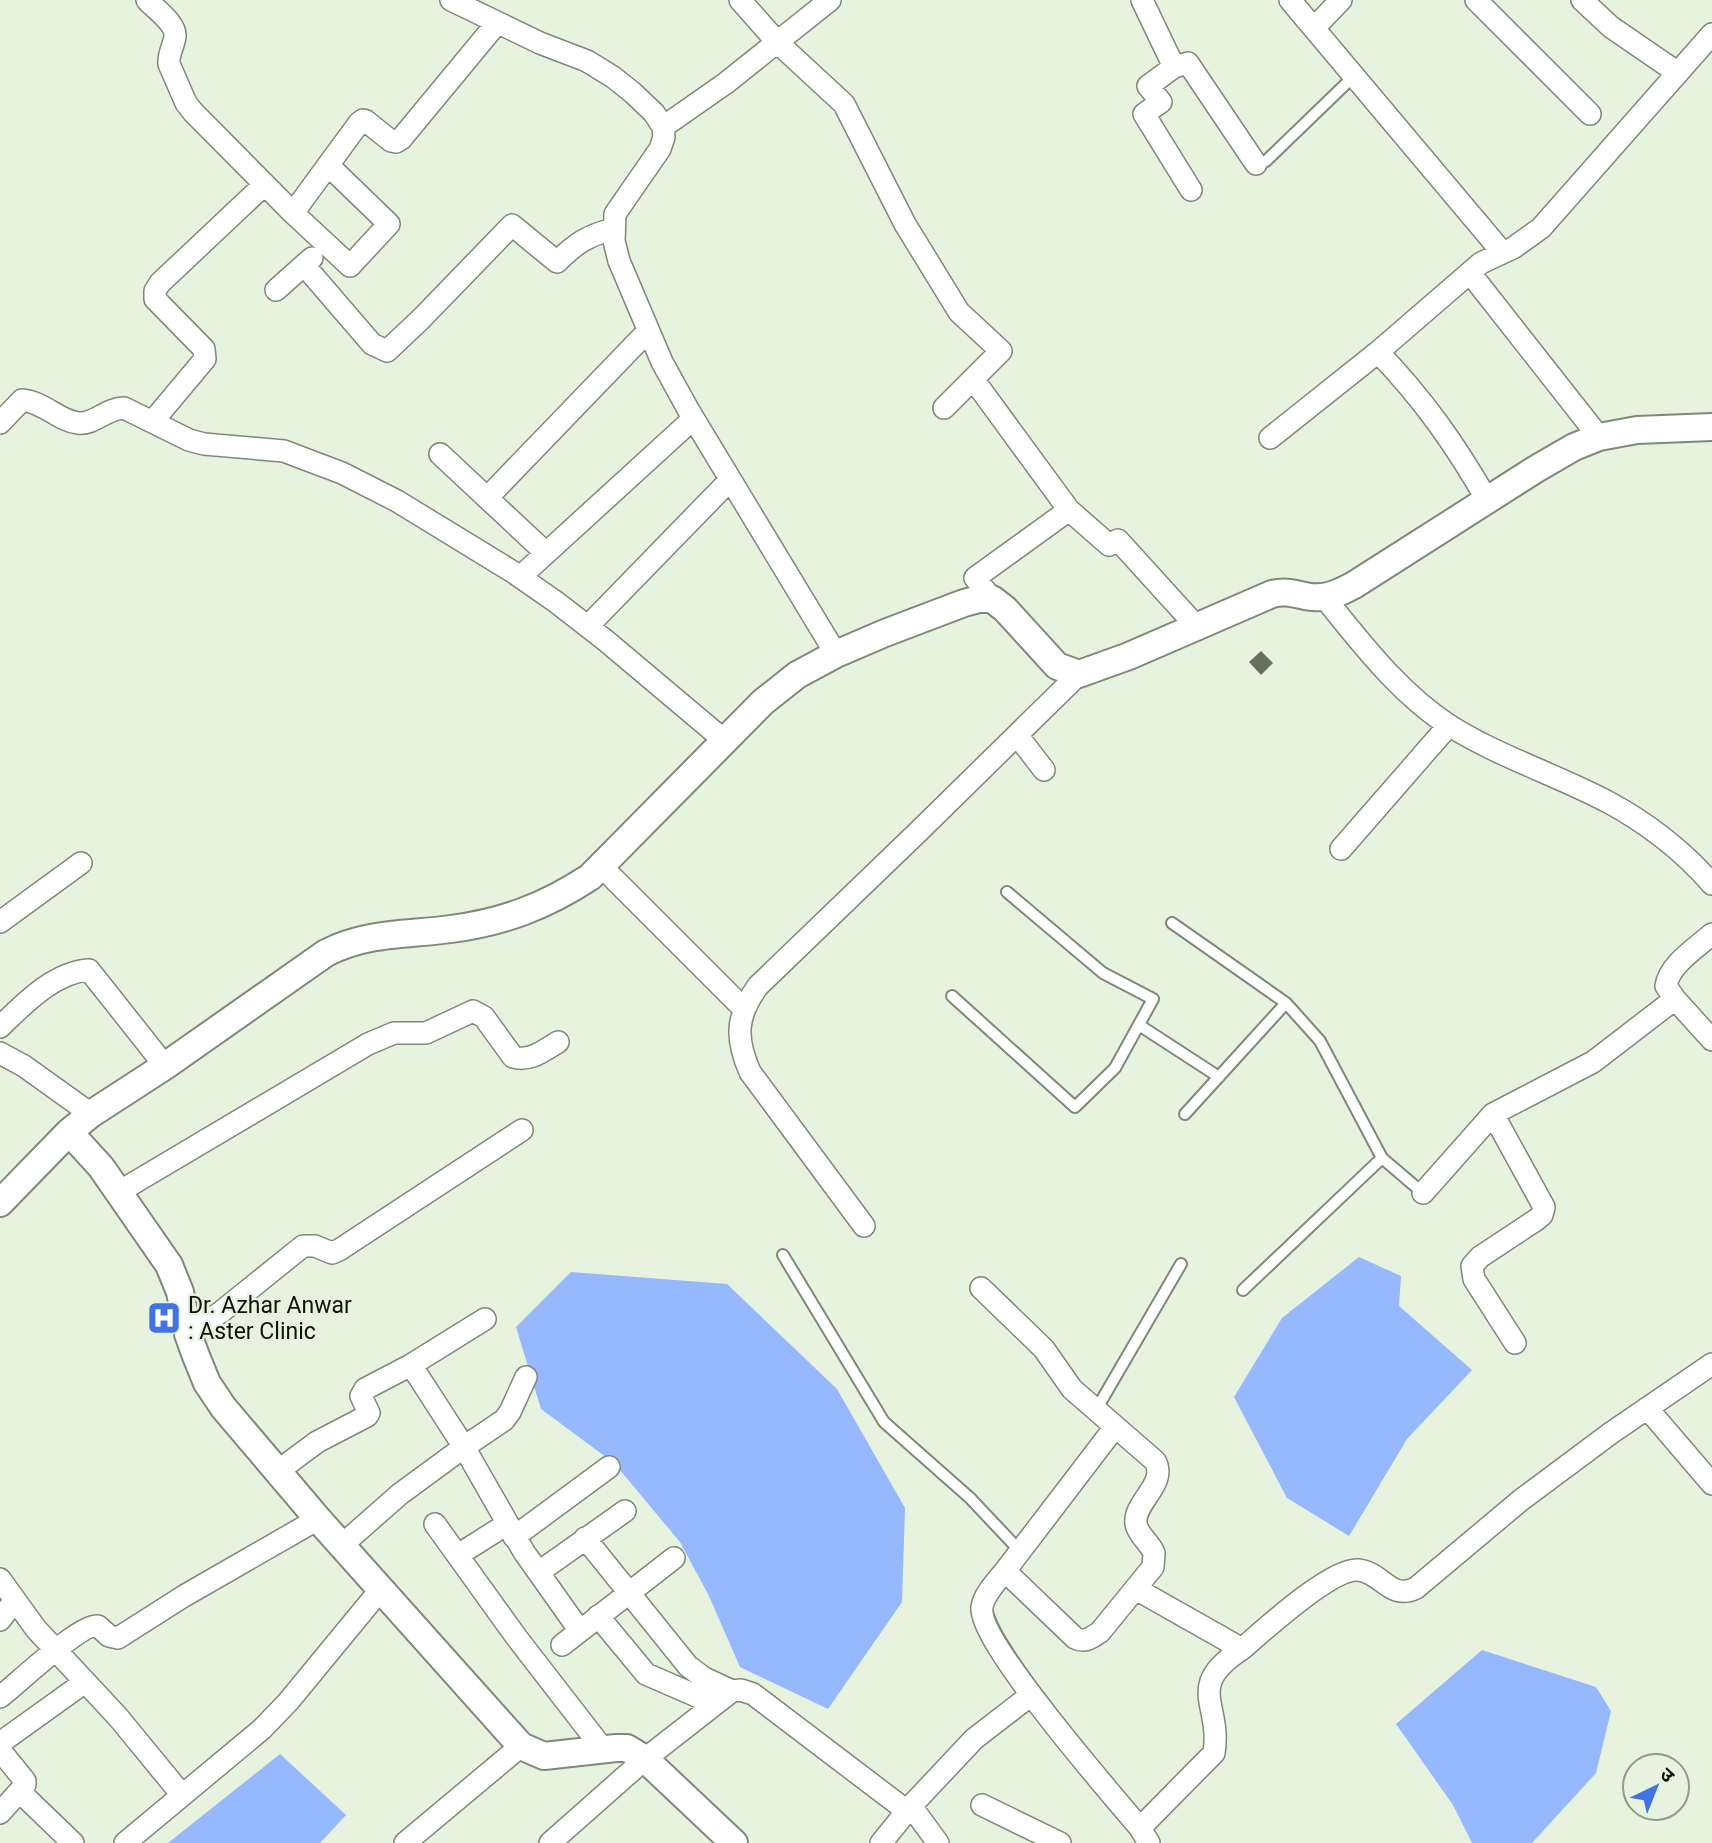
<svg xmlns="http://www.w3.org/2000/svg" width="1712" height="1843" font-family="Roboto,'Noto Sans Devanagari',sans-serif">
<style>
.water{fill:#95b8ff}
.building{fill:#66705f}
.lines{fill:none;stroke-linecap:round;stroke-linejoin:round}
.service-casing{stroke:#7e8977;stroke-width:14}
.minor-casing{stroke:#7e8977;stroke-width:24}
.tertiary-casing{stroke:#7e8977;stroke-width:30}
.service{stroke:#fff;stroke-width:10}
.minor{stroke:#fff;stroke-width:21}
.tertiary{stroke:#fff;stroke-width:26}
.labels{text-anchor:middle;dominant-baseline:central;stroke-width:5;stroke-linejoin:round;paint-order:stroke}
.poi-label{font-size:23px;fill:#10140d;stroke:#e7f3df;text-anchor:start}
</style>
<rect width="100%" height="100%" fill="#e7f3df"/>
<path class="water" d="M1359,1257L1401,1276L1399,1306L1472,1370L1407,1439L1349,1536L1287,1498L1234,1397L1282,1318Z
M571,1272L727,1284L837,1389L905,1508L902,1602L828,1709L740,1667L708,1594L680,1542L614,1463L541,1409L516,1327Z
M1482,1650L1596,1687L1611,1711L1596,1773L1532,1843H1472L1453,1805L1396,1724Z
M280,1754L346,1815L320,1843H168Z"/>
<path class="building" d="M1261,651L1273,663L1261,675L1249,662Z"/>
<g class="lines">
<defs>
<path id="service" d="M1256,164L1266,161L1354,76
M1172,923L1286,1003L1320,1041L1382,1158L1423,1193
M952,996L1075,1107L1115,1068L1153,999L1103,973L1007,892
M1139,1025L1219,1077
M1185,1114L1286,1003
M783,1255L884,1422L970,1498L1020,1551
M1243,1290L1382,1158
M1096,1410L1181,1264"/>
<path id="minor" d="M147,0C155,9 176,23 175,36C174,46 168,54 169,64L186,103L193,112L293,213L350,266L389,224L328,165
M451,0L540,43L587,61L613,77L633,93L654,113L663,127L664,137L660,149L615,214L614,241L619,261L662,362L689,411L836,654
M740,0L778,43L844,104L905,224L959,312L1001,351L944,408
M1142,0L1174,67L1188,63L1256,164
M1290,0L1502,252
M1476,0L1590,114
M1582,0L1611,27L1678,73
M1314,28L1341,0
M1174,67L1148,86L1161,102L1144,114L1191,190
M663,127L726,83L830,0
M293,213L359,123L363,120L366,121L391,141L396,142L401,139L497,23
M304,265L372,344L387,351L421,319L512,225L557,262C576,243 587,236 613,229
M1470,273L1599,437
M276,290L312,258
M1378,352C1423,399 1455,444 1487,500
M973,379L1069,510L975,578L992,599
M153,421L205,359L204,349L155,299V291L160,283L264,185
M0,423L22,400C44,402 59,421 78,423C94,425 107,408 124,408L189,440L204,444L284,451L297,456L342,473L397,501L513,572L556,602L605,640L725,741
M1270,438L1378,352L1481,263L1513,248L1541,228L1712,34
M440,454L546,553
M487,498L648,331
M1069,510L1109,545L1118,540L1197,627
M520,577L693,419
M1324,597C1361,643 1400,694 1450,726C1500,757 1557,775 1608,802C1647,823 1683,851 1712,884
M588,626L730,480
M1017,735L1044,770
M1341,849L1449,725
M602,867L744,1009
M0,922L81,863
M1675,999L1712,1040
M0,1027C24,1004 54,972 89,970L165,1066
M0,1053L24,1066L91,1114
M117,1193L368,1044L394,1033H426L473,1011L484,1017L513,1057C530,1062 543,1051 558,1042
M1423,1193L1493,1114
M864,1226L750,1072C735,1038 736,1016 758,986L918,832L1079,674
M981,1288L1044,1349L1072,1389L1155,1461C1168,1484 1133,1502 1136,1524C1138,1535 1150,1543 1154,1553L1153,1567L1100,1632C1091,1638 1085,1643 1075,1638L1005,1571C997,1581 984,1594 982,1607C977,1640 1113,1796 1140,1828L1149,1843
M188,1334L221,1312L303,1246H315L332,1253L339,1250L522,1130
M1515,1343L1474,1279L1472,1266L1480,1257L1536,1220L1542,1215L1544,1207L1493,1114L1593,1062L1675,999L1666,986C1669,965 1696,948 1712,934
M411,1365L464,1447L504,1420L510,1412L526,1377
M1647,1408L1712,1484
M278,1471L317,1442L367,1416L369,1413L361,1396L365,1389L411,1365L485,1319
M435,1524L517,1638L603,1749
M514,1537L609,1467
M585,1538L688,1666L704,1678L732,1691
M342,1545L400,1494L464,1447L524,1552L580,1631
M458,1555L507,1524
M1005,1571L1115,1427
M539,1572L625,1511
M0,1579L36,1629L118,1717L182,1795
M1136,1589L1242,1649C1184,1687 1222,1703 1214,1753L1140,1828
M598,1616L646,1674L715,1704
M0,1620L15,1600
M562,1645L674,1558
M1242,1649C1263,1631 1331,1568 1358,1570C1382,1572 1390,1601 1416,1588L1521,1500L1611,1433L1712,1364
M0,1697C17,1684 81,1623 98,1626L109,1636L118,1638L184,1596L318,1519
M0,1743L85,1682
M0,1750L25,1781V1785L0,1813
M20,1792L73,1843
M982,1805L1060,1843
M911,1806L938,1843
M125,1843L262,1729L288,1702L381,1589
M405,1843L521,1746
M550,1843L645,1759L732,1691L741,1690L753,1694L907,1811
M881,1843L911,1806L974,1739L1031,1695"/>
<path id="tertiary" d="M69,1132L101,1167L169,1265L180,1292L188,1334L196,1356L207,1383L223,1407L318,1519L521,1746L544,1756L616,1748H627L645,1759L734,1843
M0,1203L69,1132L91,1114L165,1066L326,953C366,932 407,935 451,929C504,922 546,906 590,877L763,702L797,675L836,654L885,633L964,603L979,599H992L1005,609L1057,666L1079,674L1129,656L1272,594C1287,590 1297,595 1311,597C1327,599 1341,592 1354,585L1536,469L1574,447L1599,437L1637,430L1712,427"/>
</defs>
<use href="#service" class="service-casing"/>
<use href="#minor" class="minor-casing"/>
<use href="#tertiary" class="tertiary-casing"/>
<use href="#service" class="service"/>
<use href="#minor" class="minor"/>
<use href="#tertiary" class="tertiary"/>
</g>
<defs>
<symbol id="hospital-square" viewBox="-11 -11 22 22"><rect x="-9" y="-9" width="18" height="18" rx="4" fill="#4173e4" stroke="#e7f3df"/><path d="M-5-5h3v3.5h4V-5h3V5h-3V1.5h-4V5h-3Z" fill="#fff"/></symbol>
</defs>
<g fill-rule="evenodd">
<use href="#hospital-square" x="145" y="1299" width="38" height="38"/>
</g>
<g class="labels">
<g class="poi-label">
<text x="188" y="1305">Dr. Azhar Anwar<tspan x="188" dy="26">: Aster Clinic</tspan></text>
</g>
</g>
<g transform="translate(1656 1787) rotate(43)"><circle r="33" fill="#e7f3df" stroke="#919a8b" stroke-width="2"/>
<path d="M0-5L12 26L0 18L-12 26Z" fill="#4173e4"/>
<text y="-10" font-size="19" font-weight="bold" text-anchor="middle" fill="#10140d">उ</text>
</g>
</svg>
